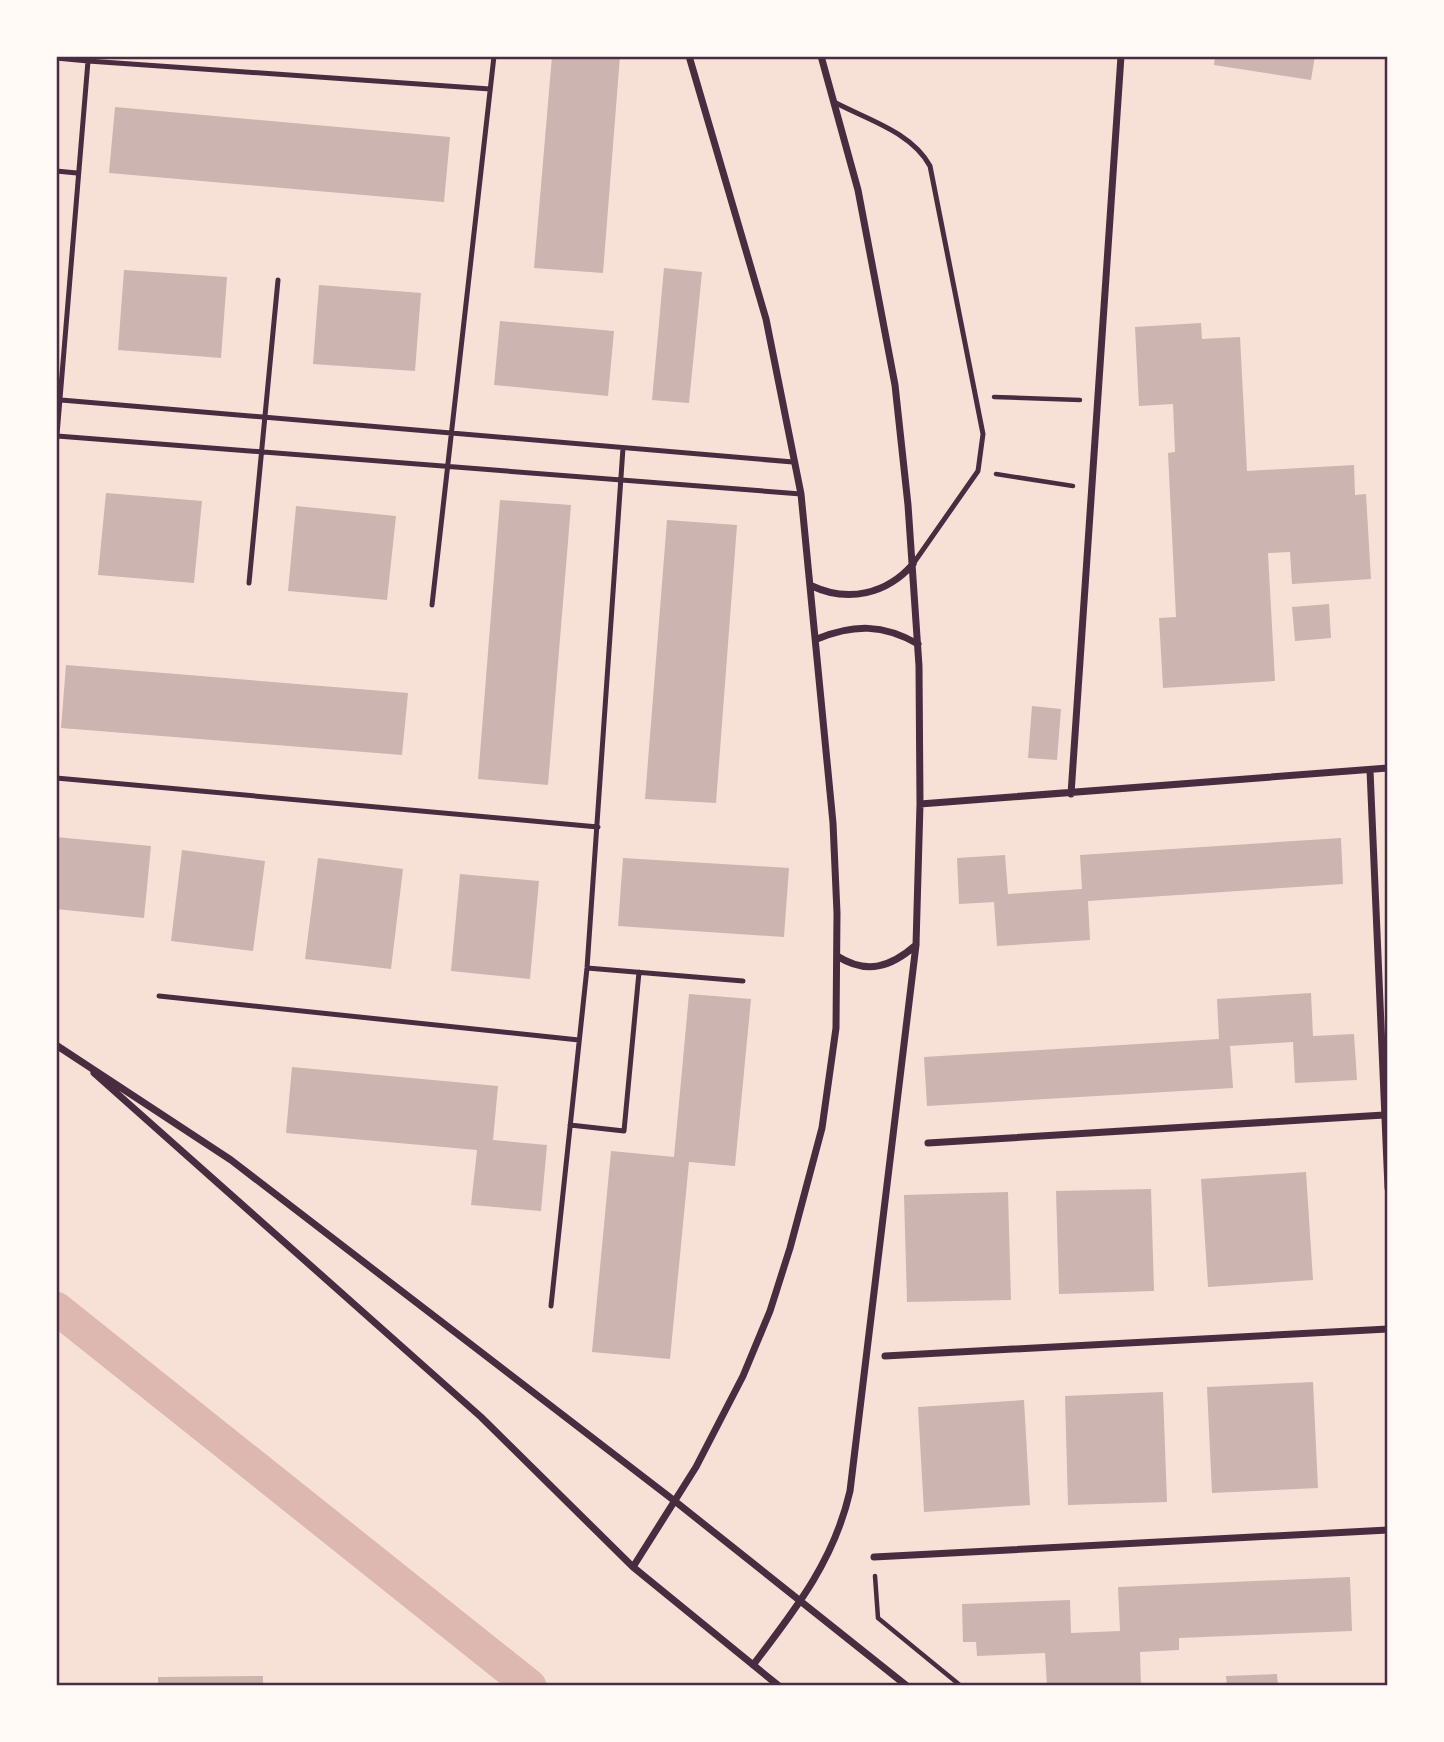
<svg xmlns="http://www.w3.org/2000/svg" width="1444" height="1742" font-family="'Noto Serif',serif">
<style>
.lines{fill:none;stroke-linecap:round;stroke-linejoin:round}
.canal{stroke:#dcb8b0;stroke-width:33}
.building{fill:#ccb4b1}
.path{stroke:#4a2c40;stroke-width:4.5}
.service{stroke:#4a2c40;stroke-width:5}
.minor{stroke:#4a2c40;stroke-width:7}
.neatline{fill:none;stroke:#4a2c40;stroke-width:2.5}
</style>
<rect width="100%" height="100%" fill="#f7e1d7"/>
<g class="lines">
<path class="canal" d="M56,1308L530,1686"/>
</g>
<path class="building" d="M552,56H620L603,273L534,268Z
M1215,56H1315L1311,80L1214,65Z
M115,107L450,137L444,202L109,173Z
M664,268L702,272L689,403L652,400Z
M124,270L227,277L221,358L118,350Z
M319,285L421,293L415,371L313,364Z
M500,321L614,331L608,396L494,385Z
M1201,323L1202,339L1240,337L1247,471L1354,465L1355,495L1366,494L1371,579L1292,584L1290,552L1268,553L1275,681L1163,688L1159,618L1176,617L1168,453L1175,452L1173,404L1139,406L1135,327Z
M106,493L202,501L194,583L98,575Z
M500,500L571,505L548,785L478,779Z
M296,506L396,516L387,600L288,591Z
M667,520L737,525L716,803L645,799Z
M1329,604L1331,638L1295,641L1292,607Z
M66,665L408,693L402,755L61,728Z
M1032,706L1061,709L1057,760L1028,758Z
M56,837L151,846L144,918L56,909Z
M1341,838L1343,884L1088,901L1090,940L997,946L994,902L959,904L957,858L1005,855L1008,894L1082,889L1080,855Z
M182,850L265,861L253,951L171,941Z
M318,858L403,869L391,969L305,959Z
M623,858L789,868L784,937L618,926Z
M460,874L539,881L530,979L451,971Z
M1311,993L1313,1036L1354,1034L1357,1080L1295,1083L1293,1042L1230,1046L1233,1088L927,1106L924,1057L1219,1039L1217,999Z
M689,994L751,999L735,1166L689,1162L670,1359L592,1352L611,1151L674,1157Z
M292,1067L498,1086L493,1140L547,1145L541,1211L471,1205L477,1150L286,1133Z
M1306,1172L1313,1280L1208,1287L1201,1179Z
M1151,1189L1154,1291L1059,1294L1056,1191Z
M1008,1192L1011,1300L907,1302L904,1195Z
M1313,1382L1318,1488L1212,1493L1207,1387Z
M1163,1392L1167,1502L1068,1505L1065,1396Z
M1024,1400L1030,1505L924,1512L918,1407Z
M1350,1577L1352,1631L1179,1638V1650L1140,1652L1141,1686H1047L1045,1653L977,1656L976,1642H963L962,1604L1070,1600L1071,1633L1120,1631L1118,1587Z
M1277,1674L1278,1686H1227L1226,1676Z
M263,1676V1686H158V1677Z"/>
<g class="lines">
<path class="path" d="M994,397L1080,400
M996,474L1073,486
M875,1576L878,1618L961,1686"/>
<path class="service" d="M56,58L88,61
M834,102C866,119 912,132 930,166L983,434L978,471L913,564
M56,171L77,173
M61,400L793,462
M57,436L801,494
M56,447L88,61L490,89
M249,583L278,280
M432,605L494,56
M56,778L598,827
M587,968L743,981
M159,996L579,1040
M570,1125L624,1131L639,972
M551,1306L587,968L623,448"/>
<path class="minor" d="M812,586C848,603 887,594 913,564
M817,639C854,624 883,624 918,644
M1370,770L1388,1188
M1071,794L1121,56
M920,804L1388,768
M837,956C867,975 891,967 916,945
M56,1045L231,1160L676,1502L907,1686
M94,1073L481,1417L633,1567L779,1686
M928,1143L1384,1115
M885,1356L1388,1329
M874,1557L1388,1530
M633,1567L696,1467L743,1376L770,1311L790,1248L822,1128L836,1028L837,913L833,823L801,494L766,319L689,56
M753,1665C795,1610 834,1561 850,1491L916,945L920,804L919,666L908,505L895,385L858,190L821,56"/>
</g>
<rect width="1444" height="1742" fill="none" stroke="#fffaf5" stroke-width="116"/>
<rect x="58" y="58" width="1328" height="1626" class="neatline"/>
</svg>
